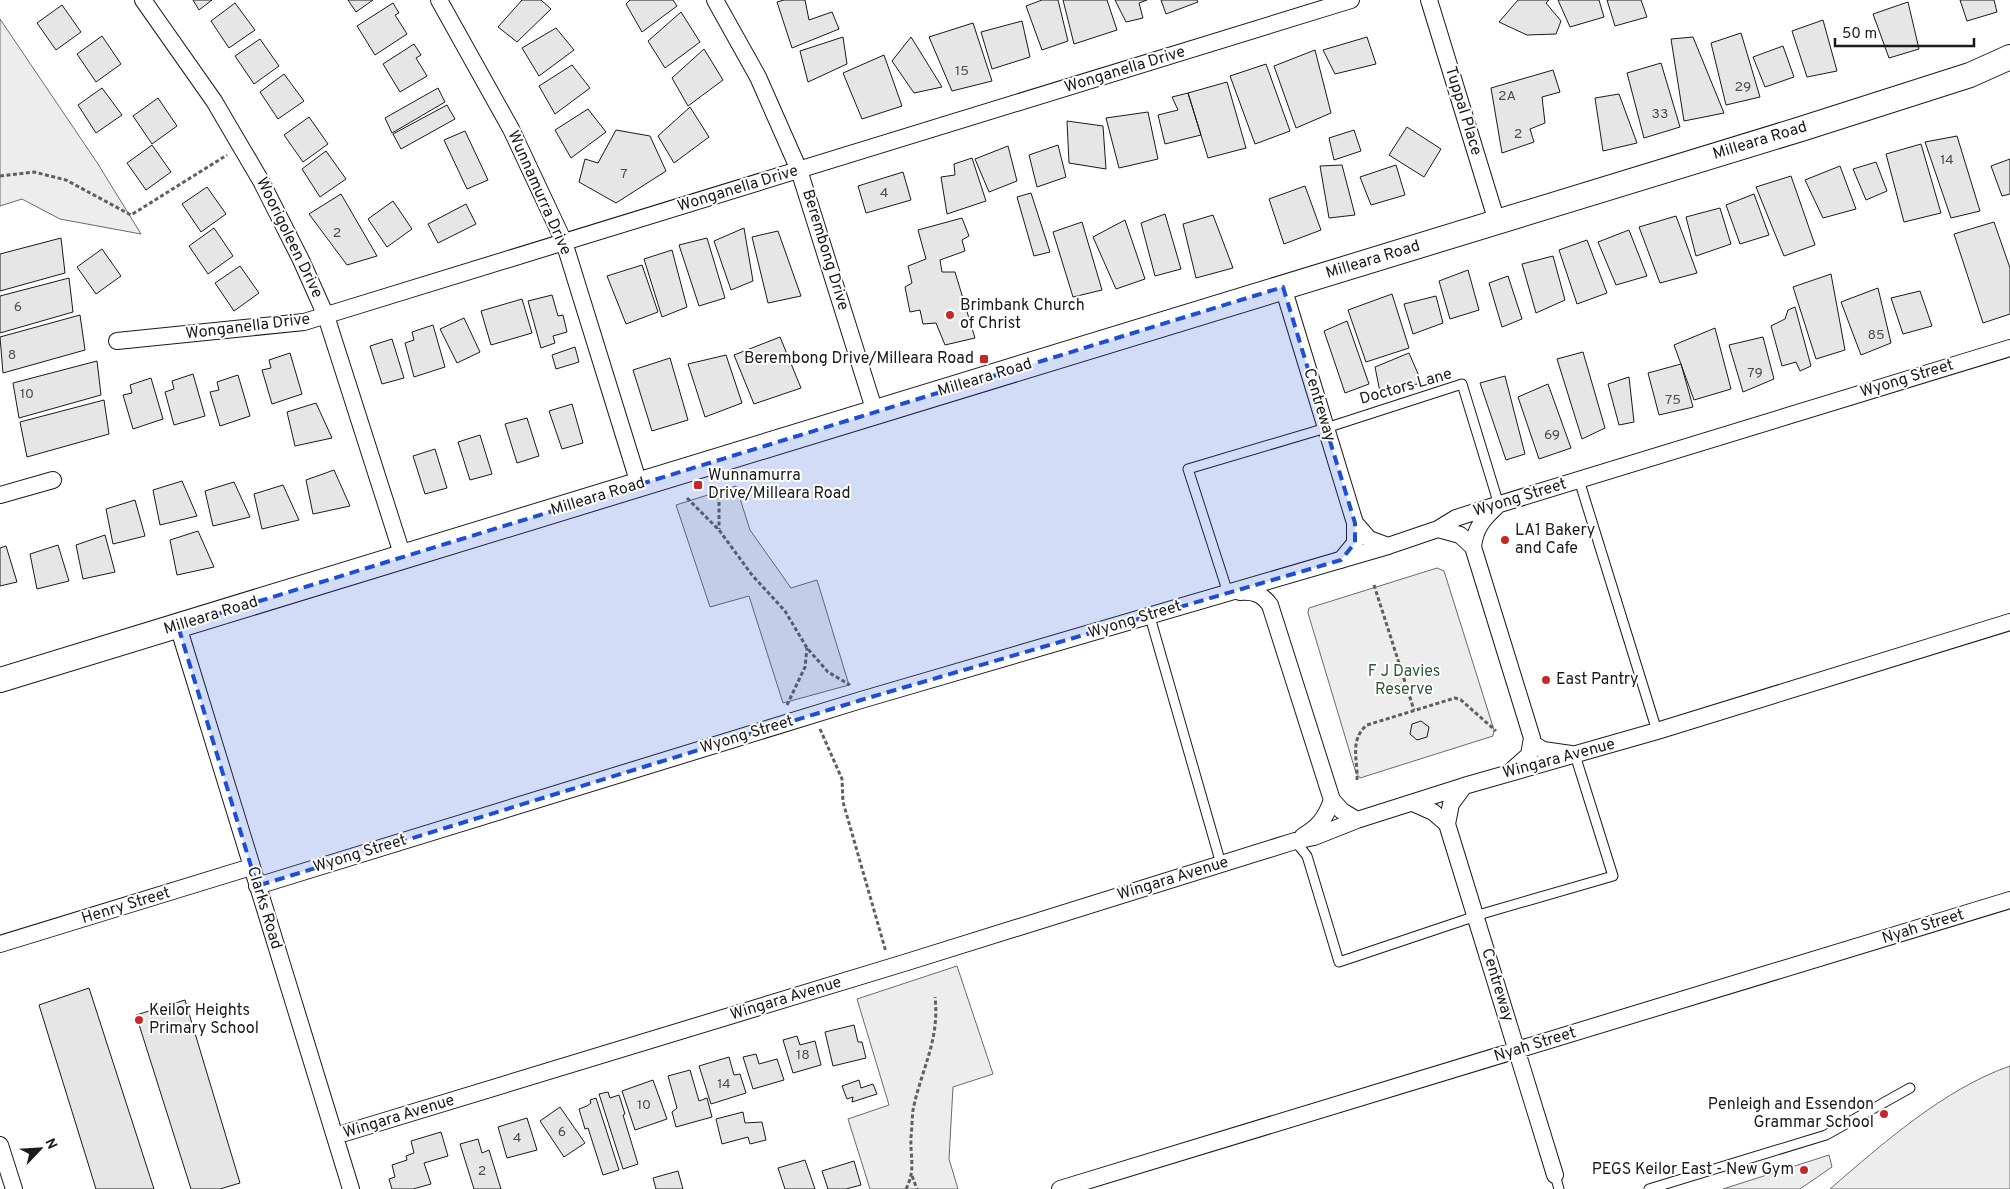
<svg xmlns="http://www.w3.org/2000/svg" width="2010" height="1189" font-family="Overpass,sans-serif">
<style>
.green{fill:#ededed;stroke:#6a6a6a}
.building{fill:#e6e6e6;stroke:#1a1a1a}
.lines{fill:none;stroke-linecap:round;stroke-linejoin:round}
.lane-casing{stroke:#1a1a1a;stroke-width:11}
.street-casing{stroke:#1a1a1a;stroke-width:18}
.secondary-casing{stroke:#1a1a1a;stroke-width:26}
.path{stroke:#5f5f5f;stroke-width:3;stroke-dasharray:4 2.5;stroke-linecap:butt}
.lane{stroke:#fff;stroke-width:9}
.street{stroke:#fff;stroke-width:16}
.secondary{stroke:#fff;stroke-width:24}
.marked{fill:#1d4ed8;fill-opacity:0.2;stroke:#1d4ed8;stroke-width:4;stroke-dasharray:10 6;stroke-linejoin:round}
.poi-dot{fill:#c62828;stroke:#fff;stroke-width:2}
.labels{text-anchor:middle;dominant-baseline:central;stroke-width:4;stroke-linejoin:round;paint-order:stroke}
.number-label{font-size:14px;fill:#4d4d4d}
.street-label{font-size:16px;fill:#1a1a1a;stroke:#fff}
.poi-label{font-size:16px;fill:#1a1a1a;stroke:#fff;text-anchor:start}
.park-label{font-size:16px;fill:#2b5a34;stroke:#fff}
</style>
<rect width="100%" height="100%" fill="#fff"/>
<path class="green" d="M0,19L98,164L141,234L60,219L22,199L0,206Z
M736,486L750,530L791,588L817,580L849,685L783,703L749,596L710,607L676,505Z
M1437,568L1444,571L1494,730L1493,736L1360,778L1356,773L1308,613L1309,608Z
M957,966L993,1074L953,1087L949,1159L958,1189H870L848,1119L889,1105L857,999Z
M2010,1066V1189H1830C1882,1144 1944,1089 2010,1066Z
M1829,1155L1832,1167L1800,1189H1723Z"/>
<path class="building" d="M193,0H212L199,10Z
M348,0H373L356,12Z
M522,0H541L551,9L517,42L498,27Z
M630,0H673L677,6L642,32L626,4Z
M784,0H805L809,20L832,12L839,29L792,48L777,2Z
M1042,0H1058L1068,41L1042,50L1026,6Z
M1063,0H1107L1117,30L1074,44Z
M1115,0H1147L1139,3L1143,18L1126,22Z
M1161,0H1197L1198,2L1166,14Z
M1518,0H1549L1546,3L1561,21L1556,34L1527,35L1499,22Z
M1558,0H1599L1604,17L1570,27Z
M1607,0H1641L1647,17L1615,26Z
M1960,0H1994L1997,12L1967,21Z
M1908,2L1919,49L1889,58L1873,14Z
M235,3L255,30L229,48L211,21Z
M393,3L399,13L395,15L407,34L375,55L357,26Z
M62,5L81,32L56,50L37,23Z
M681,12L700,42L665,68L648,41Z
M1823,20L1837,71L1807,77L1792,31Z
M1022,21L1030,57L992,69L981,32Z
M973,23L992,81L952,91L929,37Z
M556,28L574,50L539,76L522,48Z
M1741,33L1760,97L1726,105L1711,43Z
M102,36L121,64L96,82L77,54Z
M843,37L847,64L808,82L800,51Z
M911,37L942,87L914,93L892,61Z
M1367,37L1376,64L1335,74L1323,50Z
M1693,37L1724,113L1684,121L1671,39Z
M260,39L279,66L254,84L235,56Z
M414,44L421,55L416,58L427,76L400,92L383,64Z
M1783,46L1794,77L1765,87L1753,57Z
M704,49L723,80L688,106L672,78Z
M1315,50L1331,113L1296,128L1274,66Z
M884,55L902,106L862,119L843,73Z
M1661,63L1680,127L1644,138L1627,73Z
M1266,64L1290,131L1255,144L1230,76Z
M572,65L590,88L555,114L539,86Z
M1553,70L1560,92L1542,97L1545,123L1530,129L1534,142L1502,153L1491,88Z
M284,74L304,101L278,119L260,92Z
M1227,82L1246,148L1208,158L1188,93Z
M102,88L122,115L96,133L78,105Z
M438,88L445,102L392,133L385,118Z
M1188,93L1201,135L1165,144L1158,115L1178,110L1172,97Z
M1619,94L1637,143L1603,151L1595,98Z
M158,98L177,126L152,144L133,116Z
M447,105L455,119L401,149L393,134Z
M690,107L709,137L674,163L658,136Z
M588,109L606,132L571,158L555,130Z
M1148,112L1158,159L1119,168L1106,118Z
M309,117L328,144L303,162L284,135Z
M1067,121L1103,126L1106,169L1069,163Z
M1407,127L1441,149L1424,177L1389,155Z
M616,130L650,136L666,171L616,203L579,182L585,159L598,163Z
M1354,130L1361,151L1334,160L1329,138Z
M465,131L488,180L467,189L444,140Z
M1957,136L1980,211L1951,218L1925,142Z
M1921,144L1941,213L1904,222L1886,154Z
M152,145L171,172L146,190L127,163Z
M1058,145L1066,177L1037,187L1029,155Z
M1008,146L1017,181L989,192L975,159Z
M326,151L346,179L320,197L302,169Z
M972,158L986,201L947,214L941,177L955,175L954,164Z
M2010,159V194L2002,196L1991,166Z
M1876,162L1887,191L1866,200L1853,169Z
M1342,165L1355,215L1329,218L1320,166Z
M1396,165L1405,195L1371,205L1360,177Z
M1840,166L1856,209L1823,218L1805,180Z
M903,172L911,200L866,213L858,186Z
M1791,176L1815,245L1784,256L1756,187Z
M1305,186L1321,230L1284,244L1269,199Z
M207,187L226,214L201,232L182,204Z
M1031,193L1050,252L1034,256L1017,197Z
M341,194L377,256L347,265L309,214Z
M1754,194L1769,235L1740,244L1726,205Z
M393,201L412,229L387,247L368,219Z
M466,204L476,224L438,243L428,224Z
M1720,208L1731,244L1696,256L1686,217Z
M1165,214L1181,269L1155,276L1141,223Z
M1213,215L1233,268L1196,278L1183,224Z
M1676,216L1697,273L1660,283L1639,227Z
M962,218L969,236L962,240L965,251L940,260L942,272H955L975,338L945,345L936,323L923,324L920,310L910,312L905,287L912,283L908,266L926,259L918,230Z
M1125,220L1145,279L1116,289L1093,237Z
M1082,222L1102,290L1073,297L1053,232Z
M1994,222L2010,268V314L1983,323L1954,234Z
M214,228L233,256L208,274L189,246Z
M744,228L753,281L731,290L714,241Z
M1629,230L1647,276L1616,285L1598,242Z
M778,231L801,296L768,303L752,237Z
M61,238L65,273L0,291V254Z
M707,238L725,298L699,306L679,245Z
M1587,240L1607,293L1577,304L1559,250Z
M102,249L121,276L96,294L77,267Z
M672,250L687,307L662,317L644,259Z
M1553,256L1565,300L1536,313L1522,264Z
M642,265L658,312L626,324L607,276Z
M240,266L259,293L234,311L215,283Z
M1468,270L1479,310L1450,319L1439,281Z
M1831,274L1845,350L1816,359L1793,287Z
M1508,276L1522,319L1502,327L1489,283Z
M69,278L73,312L0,333V296Z
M1878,288L1891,343L1861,355L1841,302Z
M1920,291L1932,326L1903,334L1891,298Z
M1392,294L1409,348L1366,362L1348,310Z
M552,295L558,316L563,315L567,332L553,336L555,343L541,348L528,301Z
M1436,296L1443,323L1413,334L1404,304Z
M522,299L532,333L491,345L481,311Z
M1795,307L1811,366L1800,371L1796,362L1782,366L1771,326L1785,319L1788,310Z
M80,315L85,350L3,373L0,337Z
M464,318L480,352L457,363L440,329Z
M1347,321L1369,384L1345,393L1324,331Z
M433,325L445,367L414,377L405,343L414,340L412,332Z
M1715,328L1731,389L1694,400L1674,345Z
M780,337L801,388L754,404L734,355Z
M1763,337L1774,379L1743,392L1729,345Z
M392,339L404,378L382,384L370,346Z
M575,347L579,362L556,369L552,355Z
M1583,352L1605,428L1582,439L1557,359Z
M290,353L302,394L272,404L262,370L271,368L269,360Z
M1409,353L1422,383L1380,392L1375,367Z
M726,355L742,403L705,417L688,364Z
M670,358L688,420L652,431L633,370Z
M97,361L101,395L19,418L13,383Z
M1681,364L1693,407L1659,415L1648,373Z
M193,374L205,416L174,425L165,392L174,389L172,381Z
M238,375L250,416L220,426L210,392L219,390L217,382Z
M1505,376L1525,454L1506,460L1480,383Z
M1629,377L1634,422L1619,425L1608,384Z
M151,378L163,419L133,429L123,395L132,393L130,385Z
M1548,384L1571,448L1539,459L1518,397Z
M104,400L109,434L27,457L20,422Z
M316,403L332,438L295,446L287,412Z
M572,404L583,443L562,449L549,411Z
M527,418L539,456L517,463L505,424Z
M480,435L492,474L470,480L458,442Z
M435,449L447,488L425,494L413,456Z
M334,470L350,506L313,514L306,480Z
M182,481L197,516L160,525L153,490Z
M234,482L250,517L213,526L205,491Z
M283,485L299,520L262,529L254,494Z
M135,500L145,536L113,544L106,509Z
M198,531L214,567L177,575L170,540Z
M105,535L115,572L83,579L76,545Z
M58,545L69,581L37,589L30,554Z
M6,546L17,582L0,586V548Z
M1421,721L1429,727L1427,737L1417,740L1410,734L1412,724Z
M89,988L154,1189H96L39,1005Z
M185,1000L240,1183L220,1189H191L136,1015Z
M854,1025L858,1042H862L866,1058L833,1066L825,1032Z
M797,1036L800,1045L815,1041L821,1065L793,1073L783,1040Z
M756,1054L759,1064L777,1059L784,1080L753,1089L743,1057Z
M729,1057L734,1075L740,1074L746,1093L711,1104L699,1066Z
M690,1070L699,1101L707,1098L712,1117L676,1127L672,1112L677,1108L668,1076Z
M653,1080L667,1119L635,1130L622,1091Z
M859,1080L861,1088L873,1084L877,1094L852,1102L853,1097L847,1099L842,1086Z
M608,1092L610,1098L619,1095L625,1114L623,1115L638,1164L623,1169L599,1094Z
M596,1098L619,1170L603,1175L588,1128L585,1129L579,1109L587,1106L591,1103L590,1100Z
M560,1107L585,1143L564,1157L540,1121Z
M743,1112L745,1123L762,1122L766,1140L750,1144L748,1137L722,1144L716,1119Z
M527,1118L537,1150L507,1158L498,1127Z
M441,1132L448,1156L424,1163L431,1184L413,1189H392L389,1179L395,1177L392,1165L407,1160L406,1156L414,1153L411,1141Z
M478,1139L482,1153L489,1150L501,1189H474L460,1144Z
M805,1160L815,1189H785L778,1168Z
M854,1161L861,1185L846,1189H828L822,1171Z
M678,1171L683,1189H656L653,1178Z"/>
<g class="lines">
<defs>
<path id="lane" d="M1579,480L1657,731
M1228,593L1188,469L1326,428L1462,384L1499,505
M1150,617L1221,864
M1295,841L1307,856L1339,962L1485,913L1613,876L1575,755
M1555,1175L1559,1189
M1649,1189L1826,1135L1910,1088"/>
<path id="street" d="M143,0L214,101L241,147L261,181L301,260L326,316L403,557
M439,0L511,129L564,242L639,484
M715,0L758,77L799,170L875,412
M1429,0L1497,222
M1283,287L1355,523V543L1341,560
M117,341L304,322L1351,0
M0,495L53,480
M1355,523L1369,539L1388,546
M1438,529L1460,535L1473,547L1532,738L1529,755L1511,771
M1473,547C1475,528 1483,519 1497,506
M1240,592C1254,591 1262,594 1270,605L1332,800L1342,811L1357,820
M178,626L351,1189
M1532,743L1543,750L1571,754
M1464,786L1451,804L1447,824L1555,1175
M1413,803L1433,812L1447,824
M1303,836C1319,827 1326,817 1332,800
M257,886L861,700L1388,546L1438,529L1456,518L1490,507L2010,348
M0,944L251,867
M335,1136L904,963L1295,841L1314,837L1357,820L1464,786L1657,731L2010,622
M0,1145L14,1189
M1060,1189L2010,900"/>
<path id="secondary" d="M0,680L1801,129L1970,75L2010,57"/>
</defs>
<use href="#lane" class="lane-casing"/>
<use href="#street" class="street-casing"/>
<use href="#secondary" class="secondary-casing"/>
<path class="path" d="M0,176L34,172L66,180L131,215L227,155
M719,489V529
M687,498L719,530L752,575L785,611L807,648L828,672L850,685
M1374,585L1414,710
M787,705L805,667L807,648
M820,729L842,779L843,802L886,952
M1357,780C1358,760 1349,740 1367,725L1455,698L1461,700L1496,731
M912,1176L917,1189
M906,1189C916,1169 910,1158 911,1137C912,1128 912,1118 913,1110C921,1070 940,1040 935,997"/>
<use href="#lane" class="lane"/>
<use href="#street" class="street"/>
<use href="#secondary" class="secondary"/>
</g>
<path class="marked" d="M1283,287L1355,523V543L1341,560L861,700L257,886L178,626Z"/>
<g class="poi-dot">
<circle cx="950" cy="315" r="5"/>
<rect x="979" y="354" width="10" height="10" rx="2.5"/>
<rect x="693" y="480" width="10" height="10" rx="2.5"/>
<circle cx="1505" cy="540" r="5"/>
<circle cx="1546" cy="680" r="5"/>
<circle cx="139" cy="1020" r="5"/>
<circle cx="1884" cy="1114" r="5"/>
<circle cx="1804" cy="1170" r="5"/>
</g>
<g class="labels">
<g class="number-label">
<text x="962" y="71">15</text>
<text x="1743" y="87">29</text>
<text x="1507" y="96">2A</text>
<text x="1660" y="114">33</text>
<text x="1518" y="134">2</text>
<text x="1947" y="160">14</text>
<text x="624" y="174">7</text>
<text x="884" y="193">4</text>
<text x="337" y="233">2</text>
<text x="18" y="307">6</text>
<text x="1876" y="335">85</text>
<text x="12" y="355">8</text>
<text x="1755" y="373">79</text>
<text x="27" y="394">10</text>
<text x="1673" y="400">75</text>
<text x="1552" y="435">69</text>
<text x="803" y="1055">18</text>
<text x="724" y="1084">14</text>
<text x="644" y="1105">10</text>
<text x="562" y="1132">6</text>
<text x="517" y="1138">4</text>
<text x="482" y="1171">2</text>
</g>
<g class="street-label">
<text transform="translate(1125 70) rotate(-17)">Wonganella Drive</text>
<text transform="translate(1463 111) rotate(73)">Tuppal Place</text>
<text transform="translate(1760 141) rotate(-17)">Milleara Road</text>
<text transform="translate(738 189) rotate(-17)">Wonganella Drive</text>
<text transform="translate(539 193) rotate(66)">Wunnamurra Drive</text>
<text transform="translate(289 238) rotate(64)">Woorigoleen Drive</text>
<text transform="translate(825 250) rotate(73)">Berembong Drive</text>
<text transform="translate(1373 260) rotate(-17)">Milleara Road</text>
<text transform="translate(248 327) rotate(-7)">Wonganella Drive</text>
<text transform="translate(985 378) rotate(-17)">Milleara Road</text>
<text transform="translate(1907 379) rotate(-17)">Wyong Street</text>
<text transform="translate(1406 387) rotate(-16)">Doctors Lane</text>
<text transform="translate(1319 405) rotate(73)">Centreway</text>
<text transform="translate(598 497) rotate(-17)">Milleara Road</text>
<text transform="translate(1520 498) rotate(-17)">Wyong Street</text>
<text transform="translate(211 616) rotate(-17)">Milleara Road</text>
<text transform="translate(1135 620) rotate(-17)">Wyong Street</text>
<text transform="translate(747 735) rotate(-17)">Wyong Street</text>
<text transform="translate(1559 759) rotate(-15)">Wingara Avenue</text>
<text transform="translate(360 854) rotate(-17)">Wyong Street</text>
<text transform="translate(1173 879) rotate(-17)">Wingara Avenue</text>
<text transform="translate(126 906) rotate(-17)">Henry Street</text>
<text transform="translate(264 908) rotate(73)">Clarks Road</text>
<text transform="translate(1923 927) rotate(-17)">Nyah Street</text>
<text transform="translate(1497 985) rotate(73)">Centreway</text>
<text transform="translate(786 999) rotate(-17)">Wingara Avenue</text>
<text transform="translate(1535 1045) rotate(-17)">Nyah Street</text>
<text transform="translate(399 1117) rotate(-17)">Wingara Avenue</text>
</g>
<g class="poi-label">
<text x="960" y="306">Brimbank Church<tspan x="960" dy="18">of Christ</tspan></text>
<text x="974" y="359" text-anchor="end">Berembong Drive/Milleara Road</text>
<text x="708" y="476">Wunnamurra<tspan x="708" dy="18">Drive/Milleara Road</tspan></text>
<text x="1515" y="531">LA1 Bakery<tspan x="1515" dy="18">and Cafe</tspan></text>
<text x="1556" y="680">East Pantry</text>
<text x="149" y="1011">Keilor Heights<tspan x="149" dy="18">Primary School</tspan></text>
<text x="1874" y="1105" text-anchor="end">Penleigh and Essendon<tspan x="1874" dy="18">Grammar School</tspan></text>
<text x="1794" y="1170" text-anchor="end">PEGS Keilor East - New Gym</text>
</g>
<g class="park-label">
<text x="1404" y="672">F J Davies<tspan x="1404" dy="18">Reserve</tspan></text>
</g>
</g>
<g transform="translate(40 1149) rotate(65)" stroke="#ffffff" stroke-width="4" paint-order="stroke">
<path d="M0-4L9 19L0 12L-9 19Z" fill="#1a1a1a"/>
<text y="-8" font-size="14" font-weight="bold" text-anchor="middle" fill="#1a1a1a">N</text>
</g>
<path d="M1835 38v8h139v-8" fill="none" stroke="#1a1a1a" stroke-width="2.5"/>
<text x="1842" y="38" font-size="15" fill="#1a1a1a" stroke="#ffffff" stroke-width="4" paint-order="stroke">50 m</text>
</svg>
